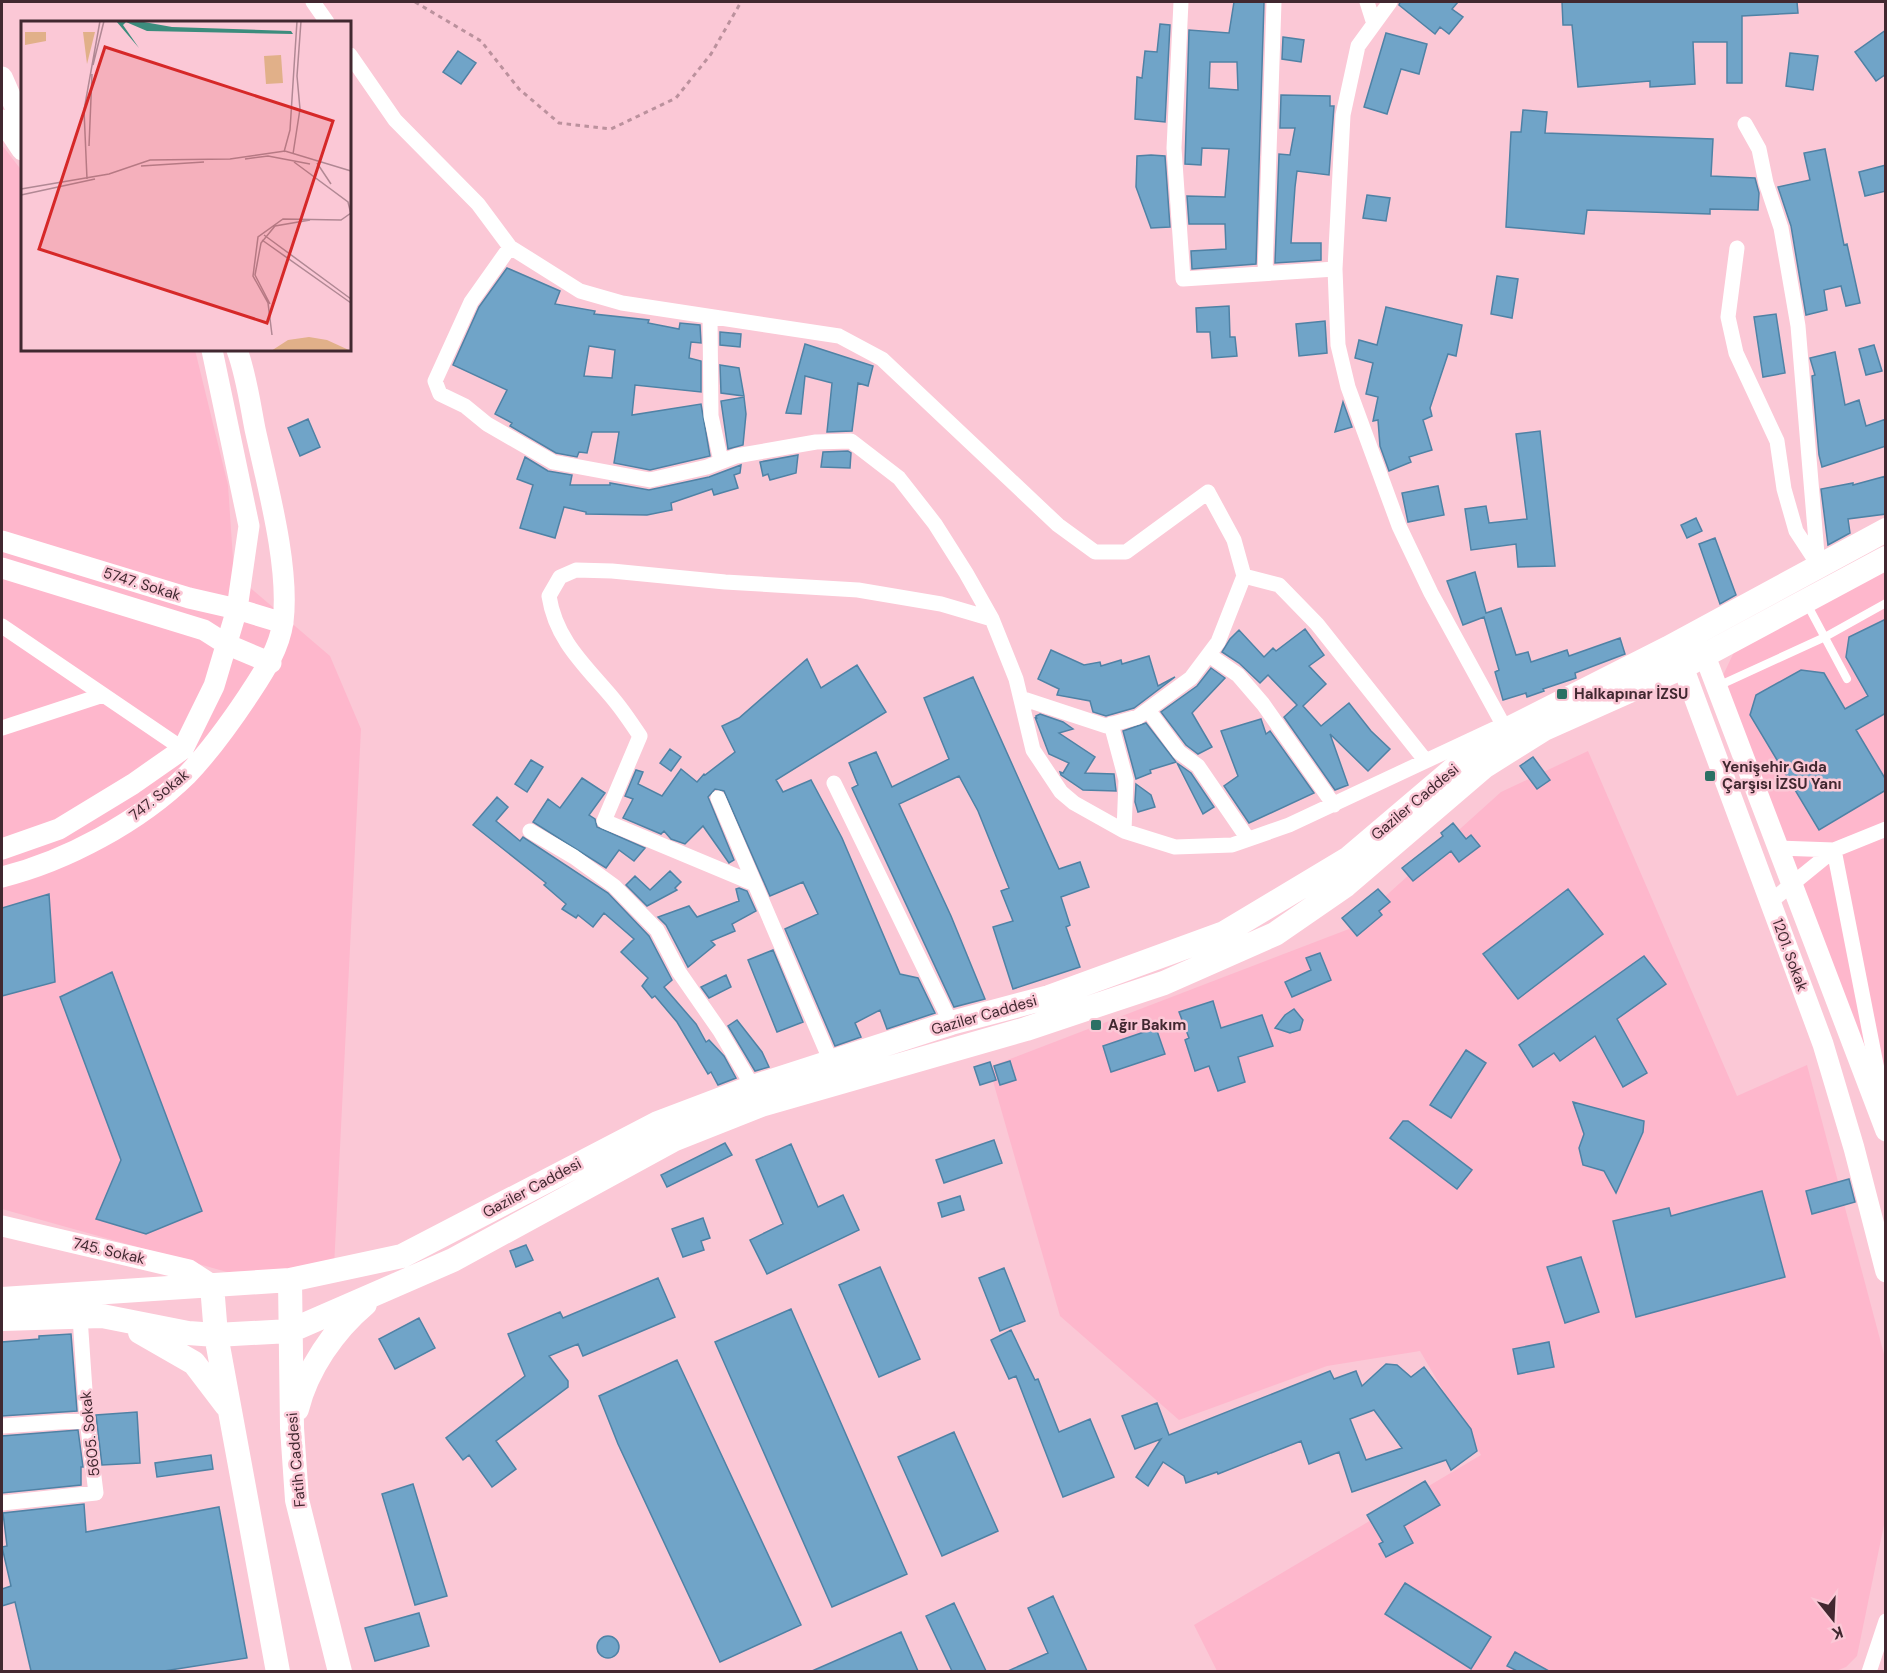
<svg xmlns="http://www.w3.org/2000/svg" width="1887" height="1673" font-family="'DM Sans',sans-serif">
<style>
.built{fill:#feb7cc}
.building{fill:#70a4c8;stroke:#4f82a5;stroke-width:1.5;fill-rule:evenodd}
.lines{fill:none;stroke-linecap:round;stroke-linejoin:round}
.path{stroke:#bb919d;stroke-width:3;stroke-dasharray:4.5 4.5;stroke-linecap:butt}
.lane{stroke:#fff;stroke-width:8}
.street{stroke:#fff;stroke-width:15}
.secondary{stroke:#fff;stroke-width:21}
.primary{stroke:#fff;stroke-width:24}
.poi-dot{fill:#2b7064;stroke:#fbc8d6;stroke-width:2}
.labels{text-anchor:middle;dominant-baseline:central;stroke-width:5;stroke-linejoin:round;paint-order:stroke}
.street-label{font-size:15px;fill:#412830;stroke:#fbc8d6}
.poi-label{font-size:15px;font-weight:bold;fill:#412830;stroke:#fbc8d6;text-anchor:start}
.inset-road{fill:none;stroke:#b18894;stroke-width:1.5}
.view{fill:#d62828;fill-opacity:0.15;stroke:#d62828;stroke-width:3}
.inset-edge{fill:none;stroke:#412830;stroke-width:3}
</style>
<rect width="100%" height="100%" fill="#fbc8d6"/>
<path class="built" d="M2,145L22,171V350H195L228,485L234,574L330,656L361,729L334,1267L227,1272L2,1209Z
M1885,571V1108L1718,686L1734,652Z
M1588,751L1737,1096L1807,1065L1885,1358V1520L1857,1656L1846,1667L1834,1672L1217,1671L1194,1625L1481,1455L1420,1351L1327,1366L1179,1420L1060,1316L989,1067L1349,929L1501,792Z"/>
<path class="building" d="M1234,2H1264L1256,264L1192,269L1191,251L1226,249L1225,224H1189L1187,196L1225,197L1229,149L1202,148L1201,165L1185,164L1189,30L1229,33ZM1210,62H1237L1238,90L1209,88Z
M1400,2H1458L1452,9L1463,17L1449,34L1440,27L1435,34L1399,5Z
M1562,2H1797L1798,13L1742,16V83H1727V42H1693L1695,84L1650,87V81L1578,87L1572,25H1563Z
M1160,24L1170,25L1165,122L1135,119L1137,77L1142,78L1145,51L1157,52Z
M1886,30V74L1876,81L1855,52Z
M1386,33L1427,44L1419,74L1401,69L1387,114L1364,107Z
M1283,37L1304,40L1301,62L1282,59Z
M458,51L476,63L461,84L443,72Z
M1790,53L1818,56L1813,90L1786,86Z
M1281,95L1330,96V106H1334L1329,175L1297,171L1295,187L1291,243H1321V260L1275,263L1279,154L1290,155L1295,128H1280Z
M1523,110L1547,112L1545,133L1713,139L1711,176L1755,178L1759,193L1758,210L1710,209V214L1587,210L1584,234L1506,227L1511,132H1521Z
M1825,149L1844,245L1847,244L1860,303L1846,306L1841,286L1824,290L1827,310L1806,315L1791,226L1778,187L1810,180L1804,153Z
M1151,155L1165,156L1170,227L1151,228L1136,187L1137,156Z
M1886,165V191L1865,196L1859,172Z
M1367,195L1390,198L1386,221L1363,218Z
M507,268L560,291L555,304L595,311L594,314L649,320L648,323L679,329L680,323L700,325L701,343L691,342L689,358L701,361V392L635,385L632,415L701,404L710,456L650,470L614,463L619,432H592L587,453L579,452L577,457L556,453L510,426L512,423L495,414L507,390L453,365L479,307ZM589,346L615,350L612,378L584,376Z
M1497,276L1518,279L1512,318L1491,314Z
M1229,306L1230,337H1235L1237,356L1212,358L1210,332H1197L1196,308Z
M1386,307L1462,325L1456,356L1448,354L1430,408L1432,416L1423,420L1432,450L1409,457L1411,462L1389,471L1380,446L1378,420L1373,421L1378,397L1366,394L1373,363L1355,358L1359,340L1377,345Z
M1776,314L1785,373L1763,377L1754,317Z
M1325,321L1327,353L1299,356L1296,324Z
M720,332L741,334L740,347L720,345Z
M805,344L873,366L868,386L858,383L852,431L827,432L832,383L805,376L801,414L786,413Z
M1874,345L1882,371L1866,375L1859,349Z
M1835,352L1845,405L1859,400L1866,426L1886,419V446L1822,467L1819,455L1812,376L1815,375L1810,358Z
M720,365L739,368L744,396L721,393Z
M744,397L746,414L743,445L728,449L721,401Z
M1343,402L1352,427L1335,432Z
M308,419L320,447L300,456L288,428Z
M1540,431L1555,566L1518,567L1516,544L1471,550L1465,509L1486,506L1489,523L1527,519L1516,434Z
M848,451L851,453L850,468L821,467L823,452Z
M798,455L796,473L770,480L768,474L763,476L760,462Z
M525,457L548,471L572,475L570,485H610V483L649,490L709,477L741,465L740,473L734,475L738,488L714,495L712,489L671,503L672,510L647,515L586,514V512L564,507L555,538L520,528L533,485L517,479Z
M1886,476V514L1848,519L1850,533L1828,545L1821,489L1853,483V485Z
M1438,486L1444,515L1408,522L1402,493Z
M1696,518L1702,531L1687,538L1681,525Z
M1715,538L1736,595L1720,604L1699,544Z
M1475,572L1486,613L1501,608L1516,655L1528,652L1531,662L1567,650L1569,656L1620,638L1625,654L1575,673L1576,678L1543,689L1544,691L1527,697L1526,693L1503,700L1495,672L1499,670L1484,617L1463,625L1447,581Z
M1886,619V713L1856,730L1886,780V790L1819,830L1750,715L1756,695L1801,670L1824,673L1845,709L1868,696L1846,657L1849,637Z
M1305,629L1324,655L1309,666L1326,684L1303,706L1321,726L1349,703L1371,731L1390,749L1368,771L1330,734L1348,785L1335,790L1284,717L1297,705L1268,675L1260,683L1239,663L1222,652L1230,639L1239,630L1264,657L1273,648L1276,651Z
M1051,650L1084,665L1100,662L1101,666L1121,660L1122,664L1149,656L1158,686L1175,677L1134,708L1106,716L1093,712L1090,701L1057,695L1059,689L1038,679Z
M807,659L821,688L857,665L886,712L776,780L783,792L811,780L842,838L900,974L918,978L935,1013L887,1029L880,1010L855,1023L861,1037L835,1046L785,929L818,914L803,882L770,896L724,791L715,789L708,797L734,860L729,863L703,826L685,844L671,839L664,831L661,834L623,818L633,799L625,796L636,770L643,772L638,784L662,796L681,769L697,782L704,774L705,775L735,752L722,726L739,718Z
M1211,668L1225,678L1192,713L1212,747L1198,754L1186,745L1161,712L1197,686Z
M973,677L1059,869L1080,862L1089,887L1061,897L1070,925L1066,927L1080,967L1013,989L993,927L1013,921L1001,891L1009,888L978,811L959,776L899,804L951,916L985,999L954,1007L852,788L858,785L849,763L876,752L892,787L949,759L924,698Z
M1040,714L1063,722L1073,729L1059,733L1095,757L1085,773L1114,774L1116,791L1083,790L1061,775L1060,772L1063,773L1069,763L1049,754L1035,717L1037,719L1036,716Z
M1261,719L1266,734L1270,731L1314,793L1249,823L1224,786L1238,776L1221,731Z
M1146,723L1176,762L1150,770L1151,773L1136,779L1123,731Z
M670,749L681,757L671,771L660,763Z
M1533,757L1550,780L1537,789L1520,766Z
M531,760L543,767L527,792L515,784Z
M1177,763L1191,773L1214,807L1203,814Z
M582,778L605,793L589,815L595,819L597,827L645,848L634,861L619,850L606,868L533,822L548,799L560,808Z
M1136,784L1151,795L1155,807L1138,812L1135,802Z
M497,797L508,807L496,821L520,841L523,837L608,893L649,936L672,980L664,987L696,1024L706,1042L709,1040L724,1056L736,1078L718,1085L711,1072L708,1074L677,1022L655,996L652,998L642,986L648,978L621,952L634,939L604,913L593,927L578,915L576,918L562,909L566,904L544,885L546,883L473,825Z
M1453,823L1466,839L1471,835L1480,846L1459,862L1451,851L1413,881L1402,868L1443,836L1441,833Z
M670,871L681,882L675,888L677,890L647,906L626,885L635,876L650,890Z
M739,888L747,891L756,911L732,924L735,931L711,941L715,945L688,967L666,925L658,917L689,906L697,917L739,901L736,889Z
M1378,889L1390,902L1379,911L1382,915L1357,936L1342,918Z
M1568,889L1603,934L1518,999L1483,954Z
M49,894L55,982L2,996V908Z
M773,950L803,1022L777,1032L748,960Z
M1320,953L1331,980L1292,997L1285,982L1311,970L1306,958Z
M1644,956L1666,984L1617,1019L1647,1073L1623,1087L1595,1036L1560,1061L1554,1053L1533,1067L1519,1045Z
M112,972L202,1211L146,1234L96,1219L121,1160L60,997Z
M726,975L731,987L709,998L701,987Z
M1213,1001L1221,1028L1262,1015L1273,1046L1238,1057L1245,1082L1218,1091L1209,1066L1195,1071L1185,1040L1189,1038L1179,1012Z
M1294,1009L1303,1020L1300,1030L1290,1033L1275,1028L1285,1015Z
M737,1020L762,1052L769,1067L755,1071L728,1026Z
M1156,1028L1165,1054L1111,1072L1103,1046Z
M1466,1050L1486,1063L1451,1118L1430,1105Z
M1010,1061L1016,1080L1000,1085L994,1066Z
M990,1062L996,1080L980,1085L974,1067Z
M1573,1102L1644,1121L1643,1132L1616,1193L1604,1171L1583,1165L1579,1148L1584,1134Z
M1403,1121H1408L1472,1170L1457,1189L1390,1138Z
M994,1140L1002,1163L944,1183L936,1160Z
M725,1143L732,1155L667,1187L661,1175Z
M791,1144L818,1207L843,1195L859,1230L767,1274L750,1240L783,1224L756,1160Z
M1849,1179L1855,1202L1812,1214L1806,1191Z
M1762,1191L1785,1277L1636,1317L1613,1221L1669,1208L1671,1216Z
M960,1196L964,1210L942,1217L938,1203Z
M703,1218L710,1238L701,1241L704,1250L683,1257L672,1229Z
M526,1245L533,1260L516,1267L510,1251Z
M1581,1257L1599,1312L1565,1323L1547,1267Z
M880,1267L920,1359L879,1377L839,1285Z
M1004,1268L1025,1321L1000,1331L979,1278Z
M658,1278L675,1317L583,1356L578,1344L549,1356L568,1381V1387L496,1441L516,1469L492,1487L469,1455L463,1460L446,1438L525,1376L508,1334L560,1312L563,1318Z
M791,1309L907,1574L832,1607L715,1342Z
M419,1318L435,1348L395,1369L379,1339Z
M1011,1330L1035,1380L1038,1379L1059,1432L1090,1419L1114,1477L1063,1497L1016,1376L1009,1379L991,1340Z
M71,1334L77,1411L2,1416V1342L39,1339V1336Z
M1549,1342L1554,1367L1518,1374L1513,1349Z
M677,1360L801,1625L720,1662L618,1444L599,1396Z
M1386,1364L1397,1365L1411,1377L1424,1367L1471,1429L1477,1451L1451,1470L1446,1460L1352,1492L1339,1452L1309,1464L1301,1441L1218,1474L1217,1472L1186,1483L1184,1476L1163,1462L1148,1486L1136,1477L1161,1439L1135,1449L1122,1416L1157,1403L1169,1435L1330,1371L1334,1379L1356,1371L1362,1386ZM1374,1410L1402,1448L1366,1460L1350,1419Z
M137,1412L140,1463L102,1465L96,1415Z
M78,1430L83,1467H81V1485L2,1493V1436Z
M954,1432L998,1531L942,1556L898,1457Z
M211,1455L213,1469L157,1477L155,1463Z
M1425,1481L1440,1505L1404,1526L1413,1543L1386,1557L1379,1544L1383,1542L1367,1515Z
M413,1484L447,1596L415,1605L382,1494Z
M84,1504L86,1532L219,1507L247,1658L164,1671H31L15,1602L2,1606V1589L11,1586L2,1547L7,1546L3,1513Z
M1405,1583L1491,1637L1471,1669L1385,1614Z
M1053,1596L1087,1671H1008L1048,1653L1028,1608Z
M954,1603L986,1671H952L926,1616Z
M419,1613L429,1646L375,1661L365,1628Z
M901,1632L918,1671H812Z
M597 1647a11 11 0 1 1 22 0a11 11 0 1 1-22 0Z
M1515,1652L1549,1671H1517L1507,1666Z"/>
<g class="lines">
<path class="path" d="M415,2L481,41L519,89L559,123L611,129L676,98L711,54L741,2"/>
<path class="lane" d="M1807,604L1847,679
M1718,686L1825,637L1886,603"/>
<path class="street" d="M313,2L327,22
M1181,2L1174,148L1183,279L1335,269
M1367,2L1374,24
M1390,2L1358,46L1343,115L1335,269L1338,345L1348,387L1399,526L1431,593L1506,730
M350,55L395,120L478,204L510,247L580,291L622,303L839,336L882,359L1058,525L1095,552H1126L1208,492L1234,540L1244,576L1218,642L1191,678L1138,717L1106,726L1021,698
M1745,124L1759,149L1766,183L1781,228L1798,326L1818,566
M510,247L471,302L435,381L440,394L465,406L487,424L553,462L650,480L707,467L736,456L816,442L851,441L899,478L935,524L966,573L992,619L1016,679L1033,750L1061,792L1074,803L1124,831L1175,847L1232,845L1289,825L1494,729
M1737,248L1728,317L1736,353L1777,441L1784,489L1796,531L1817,563
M1265,273L1274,2
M710,317L711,416L721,461
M1244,576L1279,585L1317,624L1425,760
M2,626L183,749
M1209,655L1238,675L1263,704L1334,805
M1148,710L1179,752L1198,766L1248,839
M1111,724L1126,780L1124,831
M2,728L103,695
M834,783L951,1023
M718,798L832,1064
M530,831L574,857L614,886L657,930L679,972L720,1031L753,1087
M1776,848L1834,850
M1834,850L1884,1105
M755,884L604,821L640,736C632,724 624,712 615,701C588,668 556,642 549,596L560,577L576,570L612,571L725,582L858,590L941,604L992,619
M1770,902L1834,850L1886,829
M2,1426L87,1420
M2,1503L96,1493L87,1420L80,1317
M1869,1672L1886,1621"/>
<path class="secondary" d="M2,77L22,123
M2,120L22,150
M2,541L189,598L237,609L283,623
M2,568L204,630L226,644L271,663
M1696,643L1705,656L1886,1131
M1674,656L1683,667L1823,1044L1854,1148L1886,1272
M2,849L59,829L133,784L183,749L214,686L237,609L249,526L212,350
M2,877C66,861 139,822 187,775C210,751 230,723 248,696C263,673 279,650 283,622C290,567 267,484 255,429C250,403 246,374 237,350
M2,1226L189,1270L212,1285"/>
<path class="primary" d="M290,1280L292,1428L297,1500L340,1672
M212,1285L216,1335L278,1672
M2,1299L290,1280L402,1256L658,1123L753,1087L951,1023L1049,997L1224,933L1349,858L1463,761L1506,730L1668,648L1886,530
M2,1319L102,1316L188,1333L216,1335L290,1331L453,1260L675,1139L761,1105L1026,1029L1164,983L1275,934L1346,885L1485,766L1544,729L1683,667L1886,558
M140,1332L194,1363L226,1405
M297,1409C307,1369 334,1330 365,1304"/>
</g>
<g class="poi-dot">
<rect x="1556" y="688" width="12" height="12" rx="3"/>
<rect x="1704" y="770" width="12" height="12" rx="3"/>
<rect x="1090" y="1019" width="12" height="12" rx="3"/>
</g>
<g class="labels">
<g class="street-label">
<text transform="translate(142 584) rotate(17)">5747. Sokak</text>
<text transform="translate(159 795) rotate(-39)">747. Sokak</text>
<text transform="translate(1415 802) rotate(-40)">Gaziler Caddesi</text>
<text transform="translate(1790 955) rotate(70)">1201. Sokak</text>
<text transform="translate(984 1015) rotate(-16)">Gaziler Caddesi</text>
<text transform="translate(532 1188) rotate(-28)">Gaziler Caddesi</text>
<text transform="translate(109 1251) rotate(13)">745. Sokak</text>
<text transform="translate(90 1434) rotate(-96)">5605. Sokak</text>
<text transform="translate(296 1460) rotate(-95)">Fatih Caddesi</text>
</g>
<g class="poi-label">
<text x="1574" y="694">Halkapınar İZSU</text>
<text x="1722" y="767">Yenişehir Gıda<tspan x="1722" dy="17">Çarşısı İZSU Yanı</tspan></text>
<text x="1108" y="1025">Ağır Bakım</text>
</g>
</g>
<g transform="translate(21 21)">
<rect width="330" height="330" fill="#fbc8d6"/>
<path d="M4,11H25V20L4,24ZM62,11H74L66,43ZM260,34L262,62L245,63L243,35ZM288,316L306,319L330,330H250L267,319Z" fill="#e1b089"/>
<path d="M95,0L123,1L151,6L270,10L272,13L126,10L105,1L102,4L118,27Z" fill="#3c8c7d"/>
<path class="inset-road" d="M72,44L83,0M68,125L71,53M263,131L269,109L276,0M272,133L279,88L276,55L280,0M224,138L247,135L289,143M273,141L327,181L330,193M296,142L310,163M120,145L183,141M66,158L63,89L79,0M0,168L88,153L129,139L209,138L264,130L330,150M0,174L74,158M243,214L330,278M241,219L330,282M249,283L234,254L240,222L254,205L289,199M251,314L247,282L232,255L237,216L262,198L320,199L330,192"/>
<path class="view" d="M84,26L312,100L246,302L18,228Z"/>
<rect width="330" height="330" class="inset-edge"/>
</g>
<rect width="1887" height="1673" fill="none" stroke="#412830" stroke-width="6"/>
<g transform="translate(1833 1619) rotate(162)" stroke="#fbc8d6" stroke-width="4.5" paint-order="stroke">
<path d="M0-4.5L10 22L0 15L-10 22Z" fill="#412830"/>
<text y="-9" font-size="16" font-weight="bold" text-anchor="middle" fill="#412830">K</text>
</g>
</svg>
